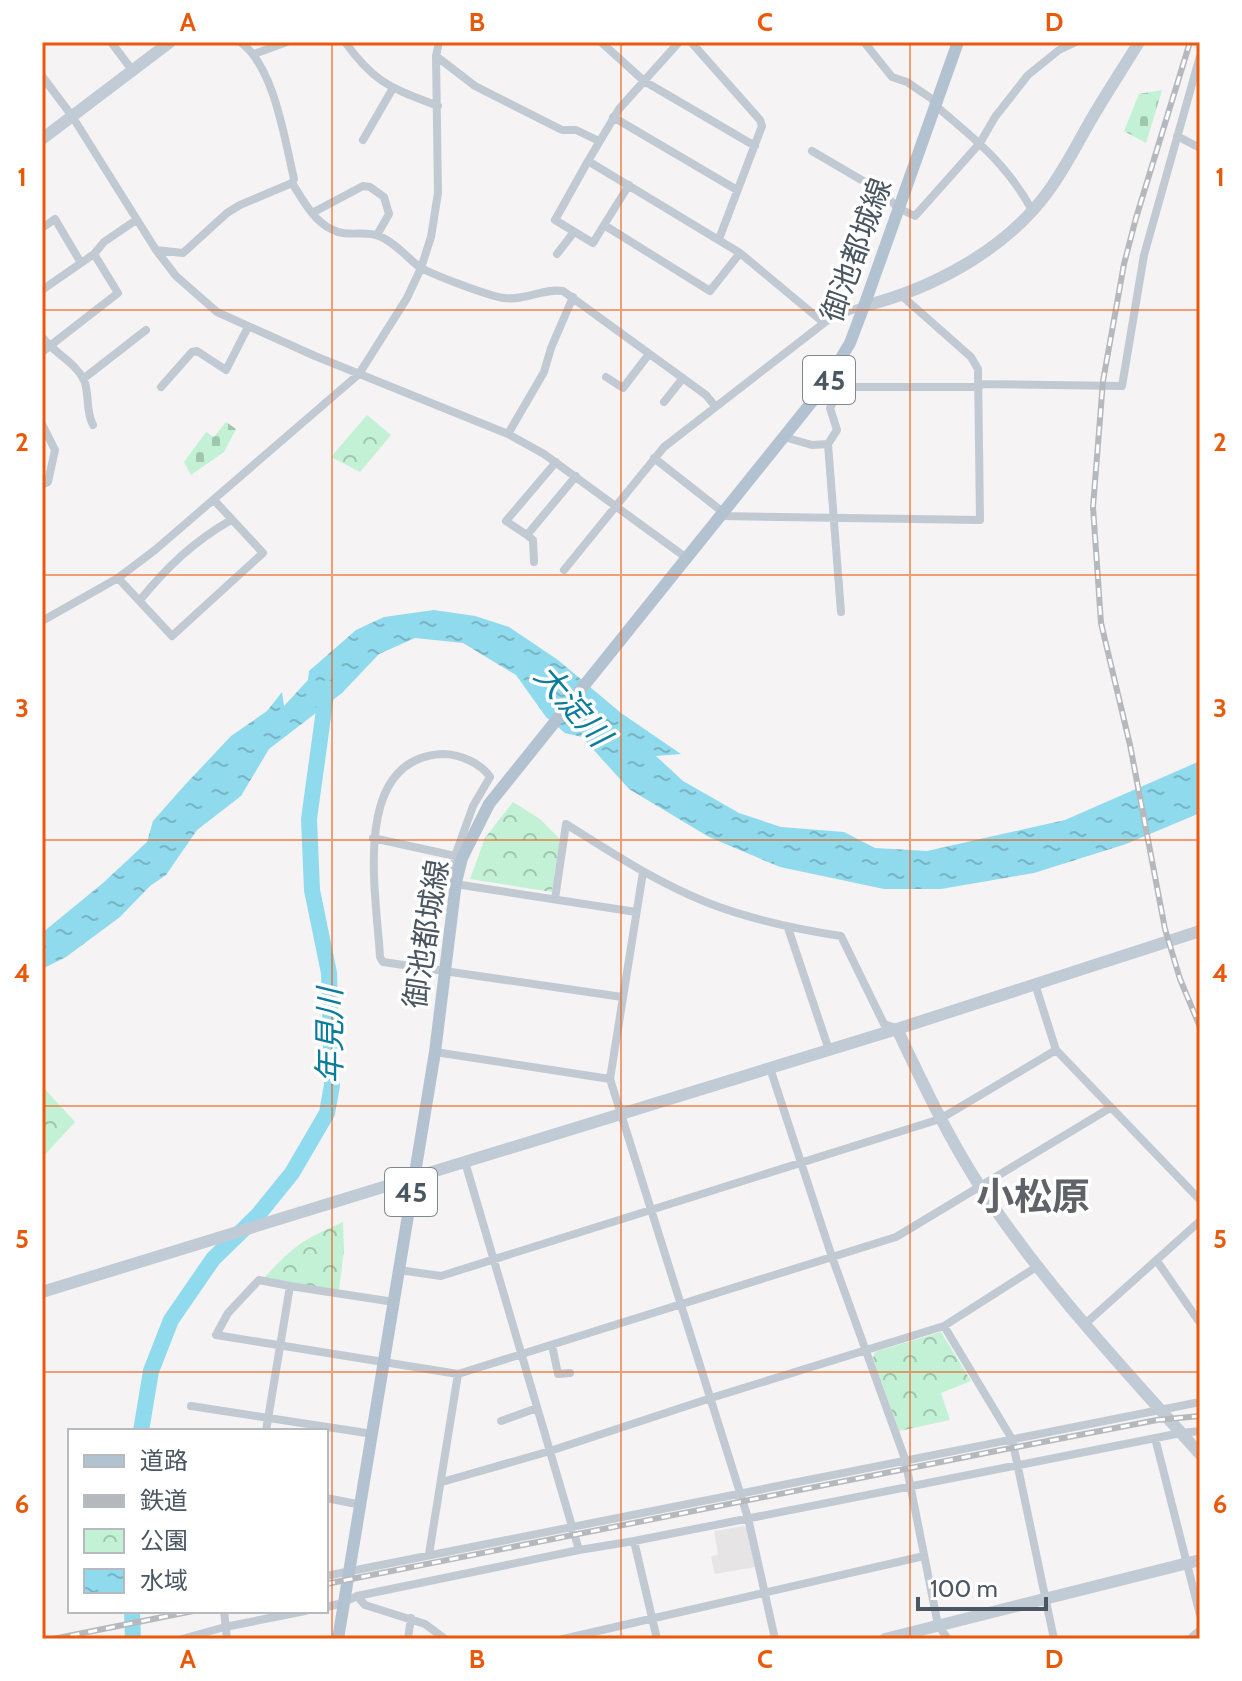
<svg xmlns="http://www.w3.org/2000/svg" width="1242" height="1681" font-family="Cabin,'Noto Sans JP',sans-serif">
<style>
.education{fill:#e6e4e5}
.cemetery{fill:url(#cemetery-stones)}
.park{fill:url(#park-crowns)}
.water{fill:url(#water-ripples)}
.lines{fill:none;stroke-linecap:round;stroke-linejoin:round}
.river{stroke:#90daee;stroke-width:16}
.street{stroke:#c1cad2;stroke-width:8}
.secondary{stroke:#c1cbd6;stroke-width:12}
.primary{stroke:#b3c2d1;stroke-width:12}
.rail-casing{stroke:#b5b8bd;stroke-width:6}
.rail{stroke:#fff;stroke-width:3;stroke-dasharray:9;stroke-linecap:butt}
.grid{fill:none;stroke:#e8590c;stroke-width:2;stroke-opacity:0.55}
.labels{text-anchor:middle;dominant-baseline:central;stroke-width:7;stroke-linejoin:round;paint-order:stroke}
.shield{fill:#fff;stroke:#808990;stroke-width:2}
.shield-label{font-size:28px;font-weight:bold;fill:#4a5661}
.street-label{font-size:30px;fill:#4a5661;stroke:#fff}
.water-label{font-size:32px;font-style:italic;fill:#0c7c9b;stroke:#fff}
.district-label{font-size:38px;font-weight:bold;fill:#5f6368;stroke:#fff}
.neatline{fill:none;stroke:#e8590c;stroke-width:3}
.grid-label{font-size:26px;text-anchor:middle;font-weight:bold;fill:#e8590c}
</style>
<defs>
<pattern id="cemetery-stones" width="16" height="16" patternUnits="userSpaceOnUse" patternTransform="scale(2)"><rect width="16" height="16" fill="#c3f1d5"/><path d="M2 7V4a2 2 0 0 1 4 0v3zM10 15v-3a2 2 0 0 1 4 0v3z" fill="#a0c6b0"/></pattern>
<pattern id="park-crowns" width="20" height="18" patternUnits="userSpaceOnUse" patternTransform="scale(2)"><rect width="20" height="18" fill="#c3f1d5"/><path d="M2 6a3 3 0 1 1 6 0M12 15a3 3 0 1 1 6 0" fill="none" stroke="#a0c6b0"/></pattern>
<pattern id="water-ripples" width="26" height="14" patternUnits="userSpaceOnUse" patternTransform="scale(2)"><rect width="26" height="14" fill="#90daee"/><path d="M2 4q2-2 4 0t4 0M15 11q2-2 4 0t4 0" fill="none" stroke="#78b4c4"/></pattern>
</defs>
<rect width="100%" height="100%" fill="#f5f3f3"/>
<path class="education" d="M744,1526L747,1529L755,1567L715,1574L711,1557L718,1554L714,1531Z"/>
<path class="cemetery" d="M1162,90L1146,143L1124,131L1139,94Z
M226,422L236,429L224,452L191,475L184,462L206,432L214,437Z"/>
<path class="park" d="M367,415L391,435L360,472L331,457Z
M513,802L540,819L560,839L552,892L470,879L485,838Z
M42,1086L75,1122L42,1158Z
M343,1222L344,1250L339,1290L264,1278C293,1246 304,1239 343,1222Z
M941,1332L971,1381L941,1393L950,1420L899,1431L873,1358L875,1352Z"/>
<path class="water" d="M434,610L475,616L509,627L558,660L621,713L681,754L656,756L683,781L739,813L781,827L844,832L875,848L927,851L1065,820L1200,761V813L1126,844L1034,873L941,889H884L780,867L709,837L629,789L582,737L565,733L546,717L516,675L463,643L415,638L379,654L342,693L269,749L241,796L197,830L166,875L150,886L120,917L66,957L42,969V933L103,883L147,842L153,821L183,787L231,736L267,711L282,692L284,706L308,680L309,671L356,630L384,617Z"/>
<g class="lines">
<path class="river" d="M141,1431L151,1371L171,1320L213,1259L258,1215L292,1173L327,1113L332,1085L329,973L312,890L309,819L327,688
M132,1611L133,1639"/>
<path class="street" d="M111,42L132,70
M240,42C274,65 285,141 294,179L292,183
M345,42C375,84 392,88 438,106
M601,42L644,81L755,146
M679,42L619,109L588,161L740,253L824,323
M691,42L760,120L762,126L719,239
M864,42L892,77L907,82L932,99L936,106C976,140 1006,163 1032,210
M254,54L287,42
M436,56L475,86L562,130H576L599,141
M42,76L72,116L156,250L176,276L217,312L315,356L508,434L544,454L688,559
M613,117L737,190
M1177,136L1200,148
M363,140L393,88
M812,151L882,192L898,208L915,216L980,143L995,117L1028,75L1059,50L1076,42
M588,161L555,220L593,243L604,225
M629,185L604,225L710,291L740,253
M312,213L363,186L370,187L384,197L389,214L377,235
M42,228L55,219L81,263
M156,250L183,253L227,213L240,205L292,183C303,200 313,220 331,229C347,238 364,230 379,236C394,242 406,256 418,266C430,274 489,296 504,298C525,301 543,288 563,291L706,395L715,406
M557,254L574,232
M42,290L94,254L104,242L136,220
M42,337C54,353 75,362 84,380C90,395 85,410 93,425
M42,352L118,293L94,254
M606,377L623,388L649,354
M83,379L146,330
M978,384L1122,386L1144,255L1200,56
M161,387L192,352L197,351L226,370L248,327
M664,402L683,378
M42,424L55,450L48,482L42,485
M508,434L544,372L551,348L573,297
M784,437L812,445L828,444
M654,458L724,513
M721,516L980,520L978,369L971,357L902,296
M527,535L506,521L556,462
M534,562L533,540L527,535L576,476
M564,570L664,447L824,323L835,316L864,306
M118,578L172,636L263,553L214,500
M140,600C168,566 193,542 231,520
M841,612L828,444L837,430L830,408L838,393L851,387H979
M42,621L118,578L155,550L359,374L407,298L421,268L431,237L438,193L436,56L439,42
M373,838L455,856L473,806L490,777C481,763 459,754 443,754C349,758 377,897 380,957L383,962L622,997
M455,856L450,878L455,884L636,912
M643,872L610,1079L748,1518L775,1639
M555,899L566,824C612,853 659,884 711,904C753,920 796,929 841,936L884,1024L896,1028
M788,928L829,1050
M1035,984L1056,1050L1200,1200
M435,1052L610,1079
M770,1068L832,1257L905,1459L938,1625L948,1639
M465,1162L579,1550
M1157,1261L1200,1323
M399,1270L441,1276L940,1119L1056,1050
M290,1286L259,1280L228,1313L216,1335L458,1374L896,1237L1110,1108
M1085,1324L1200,1221
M944,1326L1012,1439L1054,1639
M552,1345L558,1374L570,1373
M191,1406L373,1434
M501,1421L537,1408
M266,1431L290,1286L394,1302
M1155,1438L1200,1615
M442,1482L550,1451L711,1398L944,1326L1038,1266
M326,1498L362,1505
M634,1541L657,1639
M429,1554L458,1374
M326,1576L1200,1402
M357,1596L365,1605L425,1624L445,1639
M326,1607L343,1603L357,1596L579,1550L634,1541L1181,1433L1200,1431
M224,1611L227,1639
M182,1639L225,1627L305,1611
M408,1639L411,1618
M563,1639L924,1556
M1190,1639L1200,1630"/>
<path class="secondary" d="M42,139L170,42
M864,306C932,289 1005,250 1047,193C1063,172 1075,148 1088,125C1104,97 1122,70 1139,42
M897,1029C922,1082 947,1135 979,1185C1042,1282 1123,1368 1200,1454
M42,1292L897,1029L1200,931
M885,1639L1200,1560"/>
<path class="primary" d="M338,1639L435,1052L456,882L462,858L489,804L823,388L850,343L864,306L958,42"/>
<defs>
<path id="rail" d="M1190,42L1136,218L1124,264L1103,381L1093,507L1101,623L1130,745L1165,929L1180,979L1200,1027
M326,1584L996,1451L1157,1420L1200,1416
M53,1639L193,1611"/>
</defs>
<use href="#rail" class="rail-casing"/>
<use href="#rail" class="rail"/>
</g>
<path class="grid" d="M332,42V1639M621,42V1639M910,42V1639M42,310H1200M42,575H1200M42,840H1200M42,1106H1200M42,1372H1200"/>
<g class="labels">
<g class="shield">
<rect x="803" y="356" width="52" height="48" rx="6"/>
<rect x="385" y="1168" width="52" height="48" rx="6"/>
</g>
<g class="shield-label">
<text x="829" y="380">45</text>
<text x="411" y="1192">45</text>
</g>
<g class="street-label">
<text transform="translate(856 250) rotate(-70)">御池都城線</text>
<text transform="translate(426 934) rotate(-81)">御池都城線</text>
</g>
<g class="water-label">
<text transform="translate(573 705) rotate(49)">大淀川</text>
<text transform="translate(329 1036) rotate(-90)">年見川</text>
</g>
<g class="district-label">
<text x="1033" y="1196">小松原</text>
</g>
</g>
<rect width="1242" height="1681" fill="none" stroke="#ffffff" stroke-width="88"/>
<rect x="68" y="1429" width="260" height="184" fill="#ffffff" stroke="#b7bbc0" stroke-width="2"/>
<rect x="84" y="1455" width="40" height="12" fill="#b3c2d1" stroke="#b7bbc0" stroke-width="2"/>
<text x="140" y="1469" font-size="24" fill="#4a5661">道路</text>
<rect x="84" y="1495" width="40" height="12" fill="#b5b8bd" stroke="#b7bbc0" stroke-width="2"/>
<text x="140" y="1509" font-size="24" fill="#4a5661">鉄道</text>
<rect x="84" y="1529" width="40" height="24" fill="url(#park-crowns)" stroke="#b7bbc0" stroke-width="2"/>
<text x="140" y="1549" font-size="24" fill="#4a5661">公園</text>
<rect x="84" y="1569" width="40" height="24" fill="url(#water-ripples)" stroke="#b7bbc0" stroke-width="2"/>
<text x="140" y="1589" font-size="24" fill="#4a5661">水域</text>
<path d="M918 1597v12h128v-12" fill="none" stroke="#4a5661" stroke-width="4"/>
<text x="930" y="1597" font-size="24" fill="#4a5661" stroke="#ffffff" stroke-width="6" paint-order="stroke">100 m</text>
<rect x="44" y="44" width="1154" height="1593" class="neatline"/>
<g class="grid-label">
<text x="188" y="31">A</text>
<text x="477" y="31">B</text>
<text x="765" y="31">C</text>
<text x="1054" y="31">D</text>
<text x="22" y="186">1</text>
<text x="1220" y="186">1</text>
<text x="22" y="451">2</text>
<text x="1220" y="451">2</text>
<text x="22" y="717">3</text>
<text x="1220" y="717">3</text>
<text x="22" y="982">4</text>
<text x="1220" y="982">4</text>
<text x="22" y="1248">5</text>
<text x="1220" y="1248">5</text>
<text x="22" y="1513">6</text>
<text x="1220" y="1513">6</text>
<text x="188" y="1668">A</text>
<text x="477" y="1668">B</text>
<text x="765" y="1668">C</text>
<text x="1054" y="1668">D</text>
</g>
</svg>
